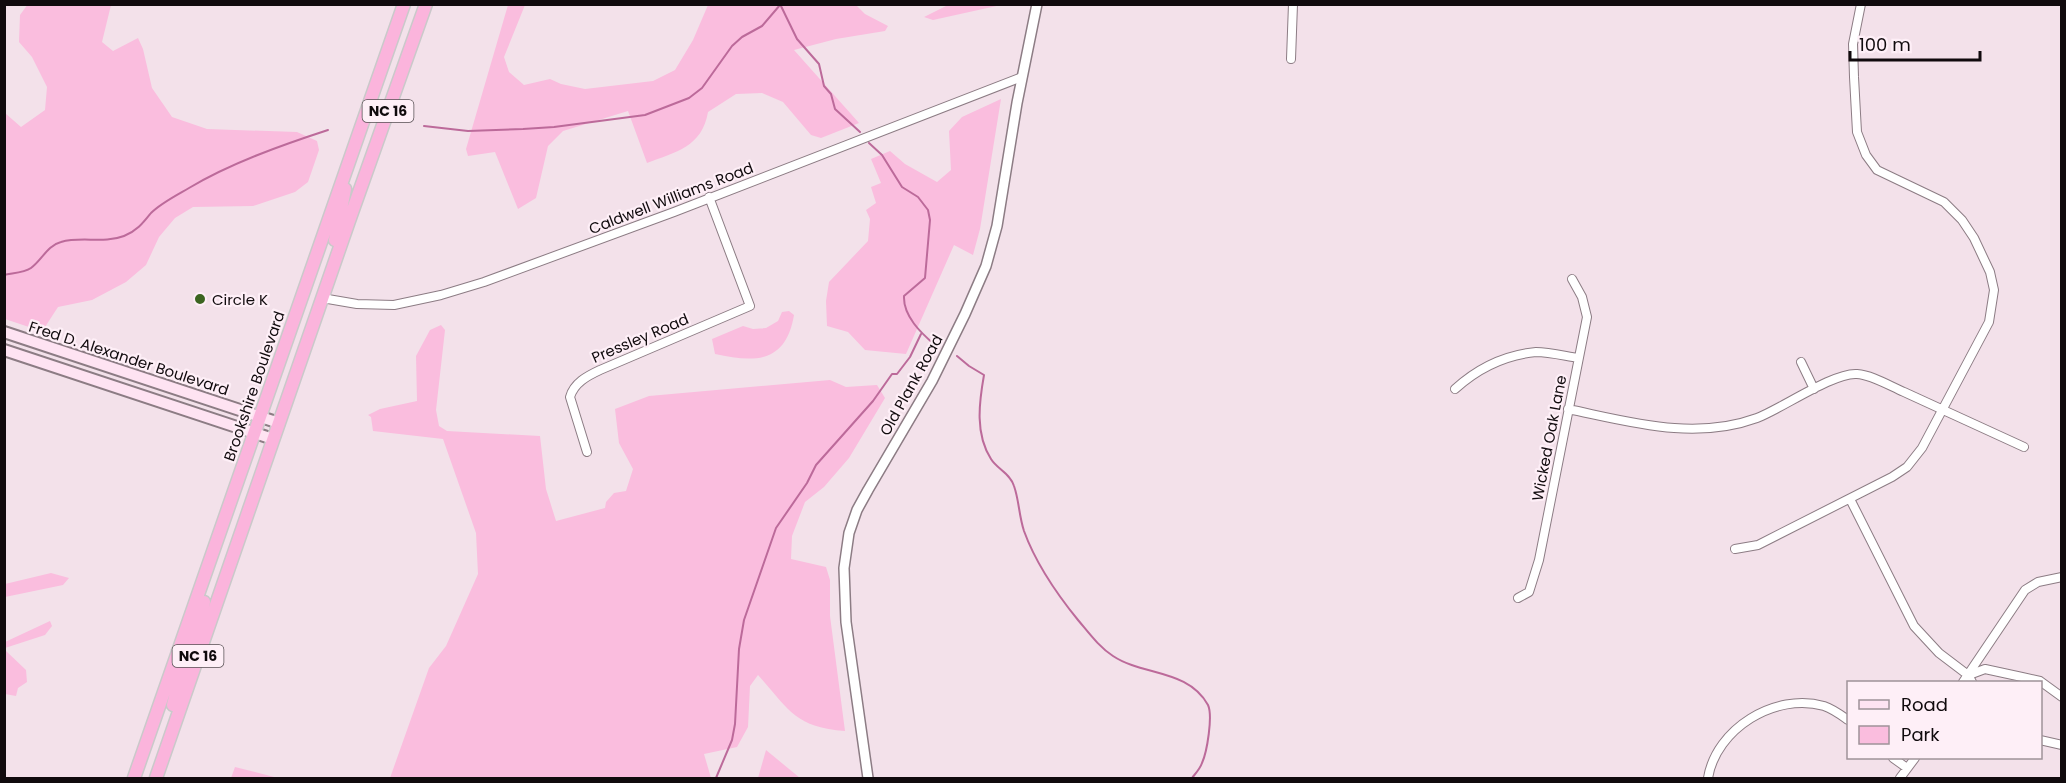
<svg xmlns="http://www.w3.org/2000/svg" width="2066" height="783" font-family="Poppins,sans-serif">
<style>
.green{fill:#fabdde}
.lines{fill:none;stroke-linecap:round;stroke-linejoin:round}
.stream{stroke:#bc6a9a;stroke-width:2}
.minor-casing{stroke:#8c7c84;stroke-width:10}
.tertiary-casing{stroke:#8c7c84;stroke-width:12}
.secondary-casing{stroke:#8c7c84;stroke-width:14}
.trunk-casing{stroke:#cac9ca;stroke-width:15}
.minor{stroke:#fff;stroke-width:8}
.tertiary{stroke:#fff;stroke-width:9}
.secondary{stroke:#fee3f2;stroke-width:10}
.trunk{stroke:#fbb4dc;stroke-width:12}
.poi-dot{fill:#3b6420;stroke:#feeff7;stroke-width:2}
.labels{text-anchor:middle;dominant-baseline:central;stroke-width:4.5;stroke-linejoin:round;paint-order:stroke}
.shield{fill:#feeff7;stroke:#574f53;stroke-width:1.5}
.shield-label{font-size:14px;font-weight:bold;fill:#100a0d}
.street-label{font-size:15px;fill:#100a0d;stroke:#feeff7}
.poi-label{font-size:15px;fill:#100a0d;stroke:#feeff7;text-anchor:start}
</style>
<rect width="100%" height="100%" fill="#f3e1ea"/>
<path class="green" d="M28,4L111,5L102,42L113,51L138,38L143,49L152,88L172,117L207,129L297,132L317,141L319,150L308,182L295,192L253,206L193,207L175,218L159,237L146,265L126,282L92,300L58,307L45,327L32,328L5,319V113L21,127L45,110L47,87L32,57L19,42L20,15Z
M508,5H525L504,57L509,72L524,85L550,79L561,84L585,89L653,81L675,70L693,40L708,5H856L865,14L888,26L885,31L836,39L794,50L859,123L821,138L811,135L783,102L762,93L736,94L708,112C702,147 676,152 647,163L628,111L563,131L548,146L536,198L518,209L495,152L468,156L466,149Z
M948,5H1001L933,20L924,17Z
M1001,99L980,229L973,255L954,245L906,354L865,350L848,332L827,326L826,301L829,282L868,241L870,219L866,210L876,203L871,187L881,183L871,159L890,151L905,164L937,182L951,170L949,131L962,117Z
M789,311L794,315C786,363 755,363 715,354L712,339L743,326L753,329L766,328L778,321L782,312Z
M441,325L445,330L436,410L439,426L447,431L540,436L546,489L556,521L605,508L606,502L614,493L626,491L633,469L619,443L615,409L649,396L830,380L846,387L877,385L885,398L849,458L824,487L805,502L792,536L791,559L826,567L830,580V616L845,731C794,727 789,709 758,675L750,686L748,727L737,747L704,754L711,778H390L429,668L446,646L478,574L476,533L443,439L373,431L371,417L368,415L380,409L417,401L416,356L430,330Z
M51,573L69,578L63,585L5,597V584Z
M50,621L52,626L45,635L5,648V642Z
M5,650L26,670L27,682L18,688L16,696L5,694Z
M766,750L800,778H758Z
M235,767L278,778H231Z"/>
<g class="lines">
<path class="stream" d="M780,4L797,39L819,64L824,86L831,94L835,109L860,132
M424,126L468,131L523,129L554,127L645,115L689,98L702,88L732,46L742,37L762,26L780,5
M869,143L882,155L902,187L918,197L928,210L930,220L925,278L904,296C903,316 921,333 935,345
M4,275C13,273 24,273 31,268C41,261 48,245 61,242C82,236 103,244 124,236C137,231 143,223 151,213C161,203 177,195 189,188C231,163 282,145 328,130
M957,356L969,366L984,375C979,403 975,434 991,459C997,469 1010,473 1014,486C1019,500 1019,516 1024,531C1036,564 1056,593 1078,620C1089,633 1099,647 1113,656C1143,676 1188,669 1208,705C1213,716 1207,752 1202,763C1200,769 1195,774 1192,778
M716,778L732,740L735,724L739,649L744,620L776,528L807,483L816,465L873,401L892,374H897L910,357L921,334"/>
<defs>
<path id="minor" d="M1291,59L1293,4
M322,298L357,304L394,305L441,295L484,282L674,212L1022,77
M1801,362L1814,389
M1455,389C1477,369 1505,355 1536,352C1549,352 1565,356 1578,358
M1568,409C1631,422 1694,441 1757,418C1781,409 1834,372 1857,374C1872,375 1890,386 1904,392C1944,410 1984,429 2024,447
M587,452L570,397C574,383 587,376 600,370L750,306L709,197
M1850,499L1914,626L1939,653L1968,675L1972,682
M1735,549L1758,545L1892,477L1907,467L1922,448L1989,322L1994,290L1990,272L1974,238L1962,220L1944,202L1877,170L1866,155L1857,132L1854,77L1853,44L1861,4
M1518,598L1529,592L1539,560L1587,317L1582,297L1572,279
M1969,675L1985,669L2022,677L2040,681L2062,697
M1963,682L2025,590L2038,582L2062,577
M2040,740L2062,745
M1893,758L1907,768
M1708,778C1716,729 1775,692 1824,706C1833,709 1841,715 1848,720
M1900,778L1915,758"/>
<path id="tertiary" d="M868,778L846,622L844,568L849,533L857,510L868,490L932,381L965,314L986,266L997,226L1017,103L1037,4"/>
<path id="secondary" d="M4,332L279,423
M4,350L273,439"/>
<path id="trunk" d="M335,240L345,189
M197,658L191,647L204,602
M173,705L184,662L178,651
M134,778L404,4
M156,778L350,218L426,4"/>
</defs>
<use href="#minor" class="minor-casing"/>
<use href="#tertiary" class="tertiary-casing"/>
<use href="#secondary" class="secondary-casing"/>
<use href="#trunk" class="trunk-casing"/>
<use href="#minor" class="minor"/>
<use href="#tertiary" class="tertiary"/>
<use href="#secondary" class="secondary"/>
<use href="#trunk" class="trunk"/>
</g>
<circle class="poi-dot" cx="200" cy="299" r="6"/>
<g class="labels">
<g class="shield">
<rect x="362.5" y="100" width="51" height="22" rx="4.5"/>
<rect x="172.5" y="645" width="51" height="22" rx="4.5"/>
</g>
<g class="shield-label">
<text x="388" y="111">NC 16</text>
<text x="198" y="656">NC 16</text>
</g>
<g class="street-label">
<text transform="translate(671 198) rotate(-21)">Caldwell Williams Road</text>
<text transform="translate(640 338) rotate(-23)">Pressley Road</text>
<text transform="translate(129 358) rotate(18)">Fred D. Alexander Boulevard</text>
<text transform="translate(911 385) rotate(-61)">Old Plank Road</text>
<text transform="translate(254 386) rotate(-71)">Brookshire Boulevard</text>
<text transform="translate(1549 438) rotate(-79)">Wicked Oak Lane</text>
</g>
<g class="poi-label">
<text x="212" y="299">Circle K</text>
</g>
</g>
<rect width="2066" height="783" fill="none" stroke="#100a0d" stroke-width="12"/>
<rect x="1847" y="681" width="195" height="78" fill="#feeff7" stroke="#9f9399" stroke-width="1.5"/>
<rect x="1859" y="700" width="30" height="9" fill="#fee3f2" stroke="#9f9399" stroke-width="1.5"/>
<text x="1901" y="711" font-size="18" fill="#100a0d">Road</text>
<rect x="1859" y="726" width="30" height="18" fill="#fabdde" stroke="#9f9399" stroke-width="1.5"/>
<text x="1901" y="741" font-size="18" fill="#100a0d">Park</text>
<path d="M1850 51v9h130v-9" fill="none" stroke="#100a0d" stroke-width="3"/>
<text x="1859" y="51" font-size="18" fill="#100a0d" stroke="#feeff7" stroke-width="4.5" paint-order="stroke">100 m</text>
</svg>
